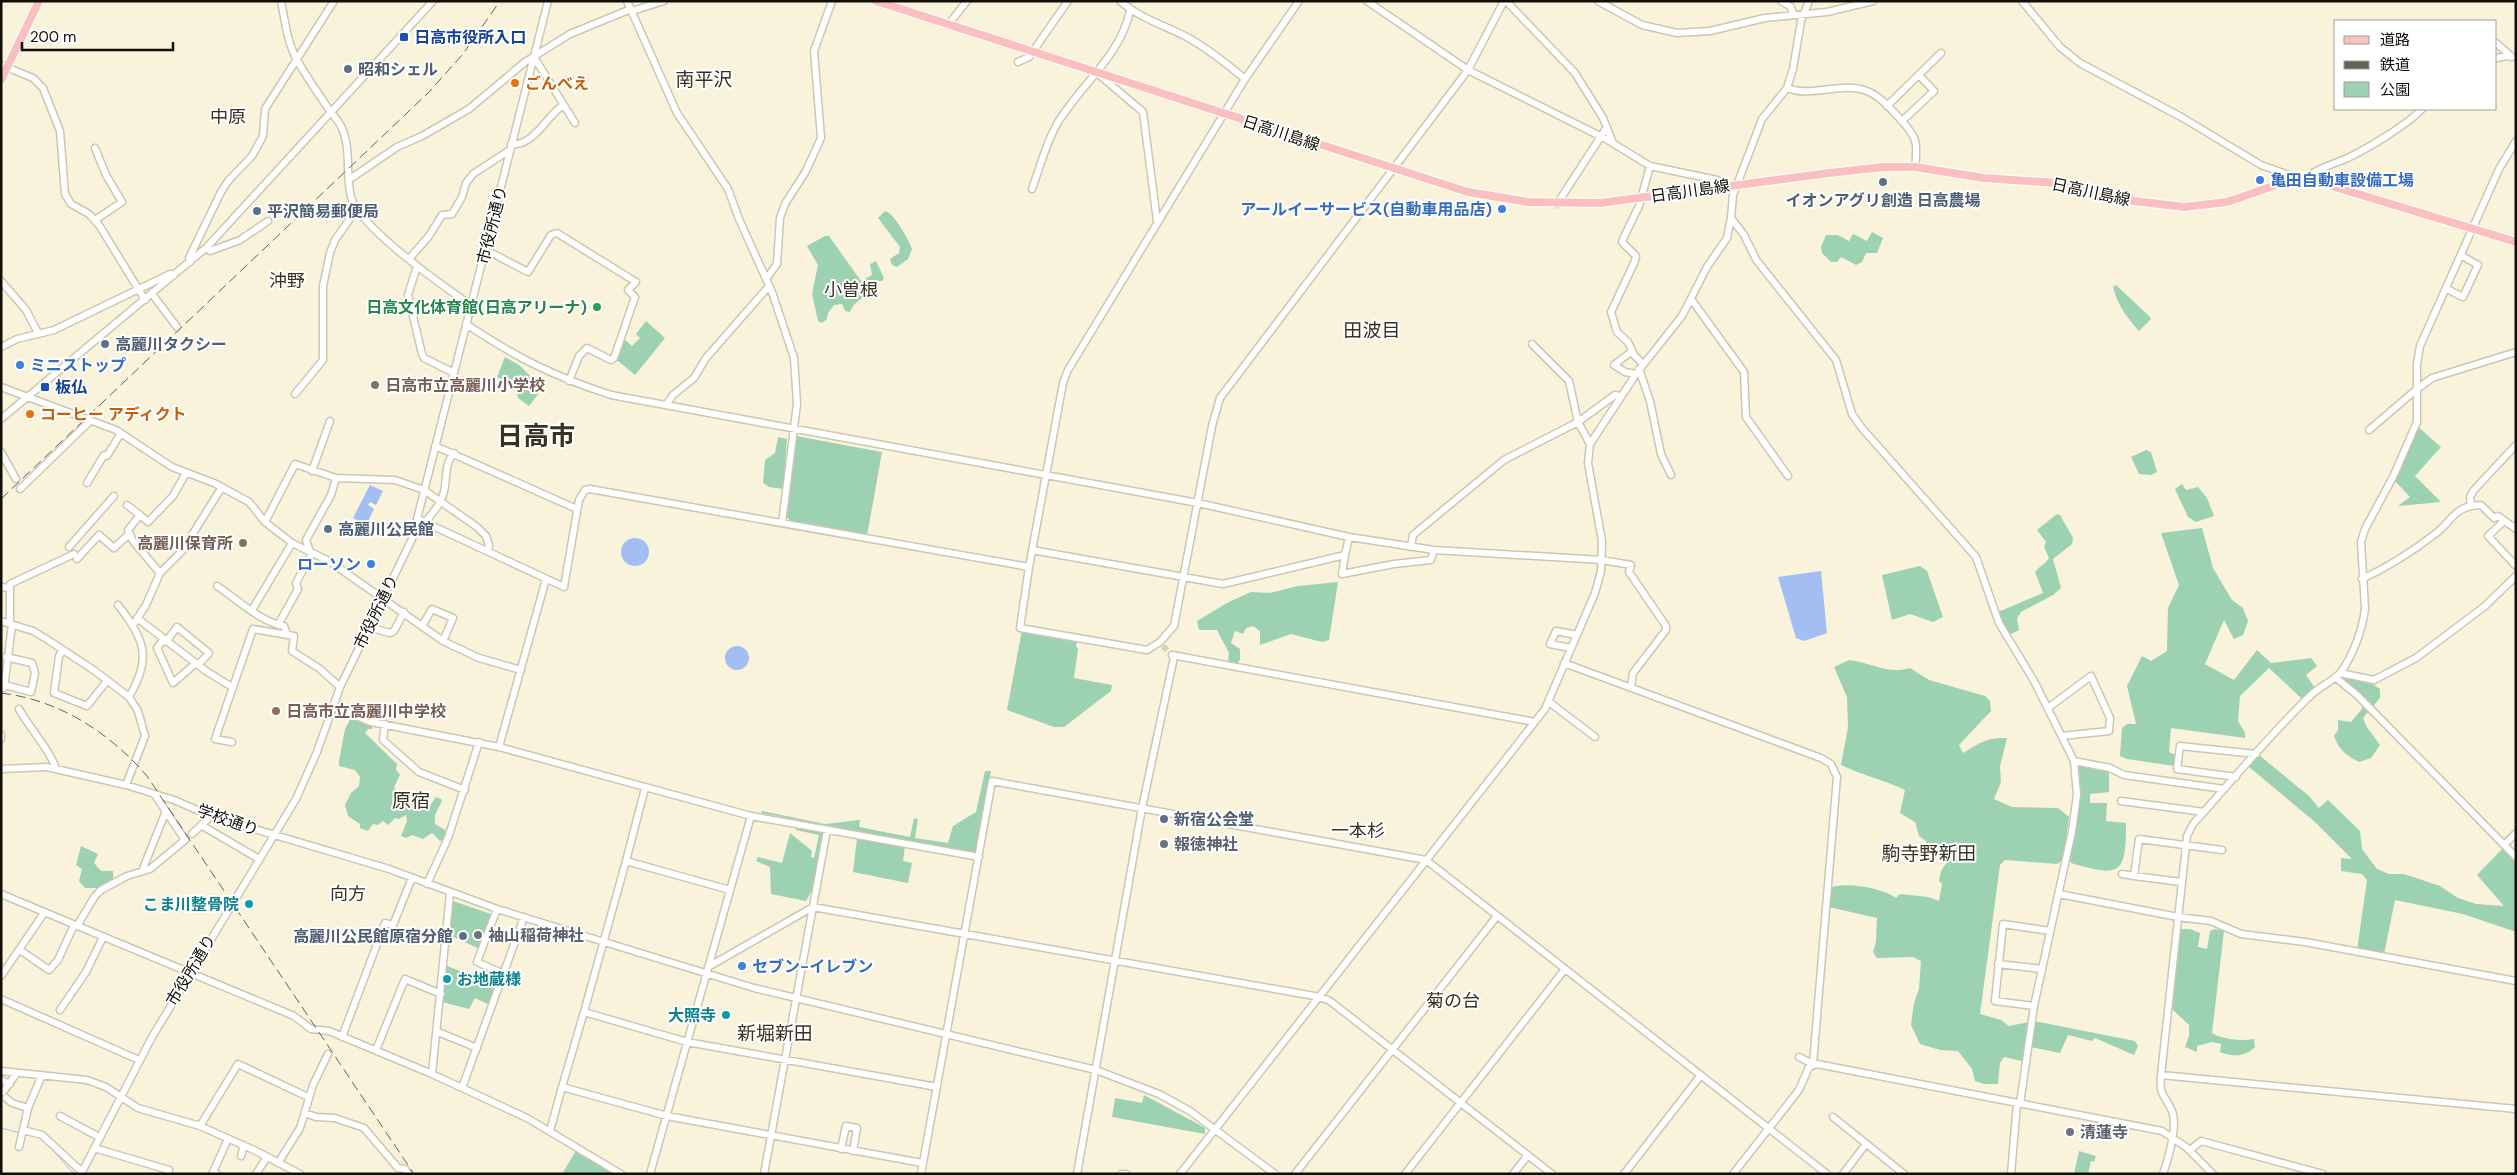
<svg xmlns="http://www.w3.org/2000/svg" width="2517" height="1175" font-family="'DM Sans','Noto Sans JP',sans-serif">
<style>
.green{fill:#9cd1b1}
.water{fill:#a3bef2}
.lines{fill:none;stroke-linecap:round;stroke-linejoin:round}
.stream{stroke:#a3bef2;stroke-width:1}
.minor-tunnel{stroke:#d7d1bb;stroke-width:6;stroke-dasharray:6 3;stroke-linecap:butt}
.minor-casing{stroke:#cdc6b0;stroke-width:9}
.major-casing{stroke:#fff;stroke-width:10}
.minor{stroke:#fff;stroke-width:6}
.major{stroke:#fac0c0;stroke-width:8}
.rail{stroke:#676355;stroke-width:1;stroke-dasharray:10 5;stroke-linecap:butt}
.transit-dot{fill:#1a4fb4;stroke:#fff;stroke-width:2}
.service-dot{fill:#5c6f8a;stroke:#fff;stroke-width:2}
.food-dot{fill:#e8710a;stroke:#fff;stroke-width:2}
.shop-dot{fill:#3f7fe0;stroke:#fff;stroke-width:2}
.leisure-dot{fill:#2e9e5b;stroke:#fff;stroke-width:2}
.education-dot{fill:#8d6e63;stroke:#fff;stroke-width:2}
.worship-dot{fill:#6b7280;stroke:#fff;stroke-width:2}
.culture-dot{fill:#0f9aa8;stroke:#fff;stroke-width:2}
.labels{text-anchor:middle;dominant-baseline:central;stroke-width:4;stroke-linejoin:round;paint-order:stroke}
.transit-label{font-size:16px;font-weight:bold;fill:#164399;stroke:#fff;text-anchor:start}
.service-label{font-size:16px;font-weight:bold;fill:#4e5e75;stroke:#fff;text-anchor:start}
.food-label{font-size:16px;font-weight:bold;fill:#c56008;stroke:#fff;text-anchor:start}
.street-label{font-size:16px;fill:#100e06;stroke:#fff}
.shop-label{font-size:16px;font-weight:bold;fill:#366cbe;stroke:#fff;text-anchor:start}
.leisure-label{font-size:16px;font-weight:bold;fill:#27864d;stroke:#fff;text-anchor:end}
.education-label{font-size:16px;font-weight:bold;fill:#785e54;stroke:#fff;text-anchor:start}
.worship-label{font-size:16px;font-weight:bold;fill:#5b616d;stroke:#fff;text-anchor:start}
.culture-label{font-size:16px;font-weight:bold;fill:#0d838f;stroke:#fff;text-anchor:end}
.neighbourhood-label{font-size:18px;fill:#383220;stroke:#fff}
.quarter-label{font-size:19px;fill:#383220;stroke:#fff}
.town-label{font-size:26px;font-weight:bold;fill:#383220;stroke:#fff}
</style>
<rect width="100%" height="100%" fill="#faf3db"/>
<path class="green" d="M885,211C894,213 909,240 912,249L908,259L897,267L892,265L890,259L899,253L900,247L878,218Z
M1872,232L1883,238L1877,253H1866L1862,262L1856,265L1841,257L1837,262H1831L1822,253L1821,247L1826,235H1838L1849,241L1853,234L1867,241Z
M825,236H829L861,281L872,275L870,264L876,261L884,278L882,281H875C869,299 855,298 850,312L845,311L842,304L834,305L828,313L827,319L822,323L818,321L812,294L818,265L807,246Z
M2116,285L2149,316L2151,319L2139,331C2127,318 2117,304 2113,287Z
M646,321L665,338L635,375L617,360L624,339L632,346L640,338L636,334Z
M505,357L519,365L543,388L529,406L518,398C517,389 506,382 497,377Z
M2417,426L2441,447L2415,476L2441,502L2398,506L2410,497L2394,480Z
M796,436L882,452L867,536L792,523L786,516Z
M778,437L787,439L783,489L769,487L763,483L765,460L775,453Z
M2146,450L2151,452L2157,472L2151,475L2139,474L2131,457Z
M2182,484L2186,490L2198,487L2207,498L2214,516L2196,522L2188,517L2175,489Z
M2057,514L2060,515L2073,538L2072,544L2053,559L2061,588L2053,595L2021,612L2017,619L2019,630L2009,635L1998,612L2043,593L2035,572C2039,566 2045,565 2049,558L2044,547L2046,542L2037,530Z
M2202,528L2213,568L2232,600L2243,608L2248,621L2243,635L2234,639L2224,620L2205,664L2234,680L2257,650L2271,663L2311,658L2317,666L2306,675L2315,688L2301,698L2269,668L2240,696L2238,721L2245,733V738L2171,728L2169,752L2177,756L2174,766L2127,759L2120,756L2122,728L2127,724H2136L2127,686L2142,656L2151,661L2167,651L2168,608L2179,585L2161,533Z
M1920,566L1927,571L1943,617L1933,622L1910,614L1892,620L1882,575Z
M1338,582L1329,640L1322,642L1291,634L1260,645V631L1253,626L1246,628L1243,634L1235,631L1231,643L1240,649V659L1237,664L1228,663L1229,653L1217,630H1199L1197,621L1227,603L1251,592L1270,593L1298,586Z
M1022,630L1077,642L1076,646L1078,649L1074,678L1112,685L1111,691L1064,727H1054L1007,710Z
M1849,660C1870,662 1888,675 1910,668L1929,680L1985,696L1990,701L1991,711L1959,745L1963,753C1979,743 1988,737 2007,738L2000,766L2001,782L1994,799L2012,807L2058,808L2069,817L2063,860L2057,864L2005,860L2000,865L1980,1014L2001,1020L2009,1026L2034,1021L2135,1041L2138,1046L2134,1055L2095,1038L2092,1041L2068,1035L2060,1053L2026,1046L2022,1061L2004,1057L2000,1063L1998,1084H1984L1975,1081L1972,1069L1958,1051L1940,1050L1920,1044L1911,1025L1914,1003L1919,989L1921,961L1913,957L1877,958L1873,952L1876,942L1877,918L1829,907L1832,887C1849,882 1882,888 1896,898L1900,894L1928,897L1939,901L1942,884L1939,881L1941,871L1949,859L1944,852L1925,847L1926,841L1919,836L1915,822L1900,813L1905,790C1884,780 1862,775 1841,765L1848,727L1847,697L1834,667Z
M2343,676L2371,683L2380,689V698L2363,718L2366,726L2380,745L2371,758L2359,762C2346,755 2339,750 2334,736L2338,730V720L2351,722L2362,709L2363,698L2342,679Z
M352,716L372,724V729H368L365,733L397,764L396,770L400,775L394,787C399,798 417,808 428,809L436,797L441,799L442,801L435,815V824L445,830V839L440,841L432,833L423,839L412,835L406,838L401,836L407,821L406,815L399,819L395,818L388,825L383,821L378,825L373,824L368,831L360,828V824L348,816L345,805L351,793L359,786L360,777L355,770L339,766V761L345,729Z
M2259,755L2309,796L2319,808L2328,800L2360,831L2362,849L2377,869L2389,874H2404L2440,886L2458,898L2476,904L2504,906L2477,875L2504,847L2516,859V932L2463,914L2395,900L2384,954L2357,950L2367,880L2362,874L2341,871V858L2352,859L2315,822L2248,766Z
M2078,765L2109,770V792L2090,794V803H2107L2106,821L2126,823C2126,876 2120,877 2071,863L2069,858L2080,796Z
M985,771H991L976,852L974,853L761,813L762,811L825,824L860,820L859,827L910,837L914,818L918,819L915,838L948,843L953,826L976,812Z
M797,827L825,832L815,885L806,901L771,894L770,867L756,861L758,857L782,863L790,833L812,851L811,857L814,858L819,835L796,830Z
M857,838L905,846L903,861L912,863L908,883L853,872Z
M81,846L98,854L94,863L101,871H113V881L97,888H85L79,881L82,869L76,865Z
M450,900L491,914L480,949L449,935Z
M2181,929H2190L2200,933L2198,947L2207,949L2210,931L2215,929L2224,931L2212,1033C2224,1040 2240,1041 2254,1039L2255,1047C2245,1057 2233,1057 2220,1052L2221,1044L2212,1042L2197,1046V1052L2185,1047L2189,1036V1025L2172,1009Z
M445,965L497,986L490,1005L475,998L469,1009L442,1002Z
M1144,1095L1198,1124L1205,1128V1134L1112,1117L1115,1098L1142,1103Z
M577,1149L617,1174H562Z
M2079,1151L2096,1156L2094,1162L2091,1161L2088,1174H2074Z"/>
<path class="water" d="M370,485L383,491L376,505L370,502L368,505L374,509L366,525L353,518Z
M621 552a14 14 0 1 1 28 0a14 14 0 1 1-28 0Z
M1821,571L1827,633L1804,641L1796,638L1778,577Z
M725 658a12 12 0 1 1 24 0a12 12 0 1 1-24 0Z"/>
<g class="lines">
<path class="stream" d="M1,1128L20,1133
M51,1148L74,1174"/>
<path class="minor-tunnel" d="M1163,646L1172,655"/>
<defs>
<path id="minor" d="M281,1C285,21 287,42 297,60C306,76 317,92 328,108C332,114 337,119 341,126C352,149 345,173 351,197C358,226 444,287 471,305
M627,1L677,113L728,189L739,219L772,292L794,358L797,404L782,523
M1120,1C1140,18 1163,25 1185,36C1207,48 1226,63 1245,79
M1367,1L1468,70L1606,139L1650,166L1717,180L1723,186
M1506,1L1575,73L1603,118L1613,143
M1598,1L1642,25L1677,33L1710,31L1765,18L1827,12L1873,1
M1781,1L1791,7L1793,14
M2022,1L2060,47L2080,63L2183,118L2261,165L2297,178
M632,11L664,1
M948,25L967,1
M2496,43L2512,57
M534,57L575,123
M2496,58L2507,56L2512,57
M1018,62L1029,57L1068,1
M1,65L33,78L43,88L60,131L65,194L71,204L89,214L99,225L145,300
M1097,73L1143,112L1157,221
M1787,88C1812,98 1842,81 1867,91C1880,96 1891,109 1900,119C1917,137 1918,142 1915,167
M1887,106L1941,53
M1902,121L1934,91L1919,75
M511,144C533,147 547,116 562,106
M2305,178C2317,169 2330,165 2343,160C2364,151 2407,125 2422,109
M350,179L397,147L422,136L469,109L525,62L570,34L631,9
M1032,189C1040,167 1046,143 1057,124C1080,85 1120,57 1130,11
M1557,204L1607,127
M1731,218L1744,235L1757,261L1836,360L1852,414L1861,427L1976,557L1999,623L2034,681L2074,761L2077,795L2072,831L2034,1006L2020,1104
M95,220L122,202L106,175L95,148
M207,247L210,251L213,250L240,240L268,221
M486,250L528,272L551,235L557,233L636,282L628,290L635,297L614,358L611,360L587,348L579,356L569,381
M409,259L429,236L442,215L452,214L462,197L466,183L473,174L510,150
M190,262L189,258L221,192L228,181L252,156L263,136L265,109L334,1
M417,266L408,295L422,354L424,358L454,373
M766,279L777,264L780,218L785,204L806,171L821,138L814,51L832,1
M1,281L26,310L38,333
M2447,289L2463,297L2478,265L2462,256
M152,294L177,327
M1691,299L1744,372L1746,417L1788,476
M466,324C517,358 553,376 611,395L1198,503L1349,537L1434,550L1602,560L1631,565L1629,572L1666,626V630L1633,673L1631,688
M1532,344L1569,381L1578,422L1590,444
M1,347L17,339L54,330L170,274L174,275
M1632,351L1614,365L1625,372L1636,374
M1643,364L1634,355L1628,342L1617,332L1611,312L1635,261L1636,256L1622,242L1623,239L1639,206L1650,166
M1639,369L1650,401L1661,454L1671,475
M1,387L116,430L172,467L214,483L249,502L265,522L292,543L329,561L443,641L479,658L521,670
M295,394L323,360V286L330,253L335,240L356,210
M666,405L673,395L694,378L706,358L769,286
M1,419L207,247L433,1
M2369,430L2417,389L2432,378L2516,352
M435,446L577,509
M1,452L16,479
M312,471L330,421
M87,483L104,455L107,456L121,433
M20,489L90,421
M127,505L140,515
M2471,506L2481,505L2494,518L2498,516L2516,529
M418,519L564,587L579,500L585,490L590,489L1029,567L1063,383L1068,370L1245,79L1299,1
M2504,521L2488,536L2516,566
M265,522L295,464L336,478L395,480L424,490L477,527L486,536L489,545L488,551
M425,522C432,514 440,505 443,495C448,481 443,465 454,453
M69,547L114,496
M1411,547L1413,535L1504,460L1578,422L1615,395L1620,396
M1032,550L1223,584L1345,555L1349,537
M310,552L306,540L331,495L336,478
M1345,555L1342,574L1394,564L1431,560L1434,550
M77,559L99,535L114,548L129,534
M1029,567L1020,628L1147,650L1160,642L1174,626L1212,426L1220,398L1468,70L1504,1
M160,573L133,541L128,530L140,515L148,522L173,496L186,473
M2362,579C2388,567 2413,551 2435,534C2449,524 2453,510 2471,506L2470,497L2474,490L2516,445
M217,586C237,599 260,622 284,626L287,635
M1,587L9,588
M118,605C145,640 152,658 129,697
M252,610L292,543
M137,618L206,671L232,687
M1,621L33,631L48,640L95,671L129,697L138,711L145,736L126,785
M10,624V584L74,554
M133,625L146,605L160,573L182,551L222,487
M278,625L298,589L296,583L312,553
M422,626L432,609L453,618L443,641
M368,627L390,633L394,631L404,612
M163,640L157,648L173,683L196,663
M166,642L177,627L209,653L198,665
M1571,648L1550,644L1556,631L1577,635
M63,650L59,656L54,693L87,706L107,681
M1172,655L1535,722
M1564,663L1821,758L1831,764L1837,777L1813,1064
M2340,673L2374,680L2416,658L2485,606L2516,576
M2335,677L2357,695L2516,857
M5,685L31,692L35,673L32,663L6,657
M4,688L12,625
M1549,702L1595,737
M332,706L371,722L499,747L751,816L650,1174
M2048,708L2091,676L2110,718L2109,731L2062,736
M19,709C30,729 48,747 56,768
M385,724L383,740L419,772L465,790
M1,735V739
M232,742L215,739L253,629L294,636L292,651L320,669L340,687
M499,747L546,579
M2074,761L2110,768L2124,775L2224,789
M1,769L47,767L126,785L174,800L211,816L389,869L497,909L754,988L1096,1070L1159,1094L1190,1111L1275,1174
M2236,777L2177,769L2180,746L2256,754
M2121,801L2204,812
M751,816L979,857
M201,825L259,859
M192,834L211,816
M2504,845L2516,833
M626,861L645,788
M142,871L166,811
M2122,874L2134,876
M2181,882L2134,876L2139,839L2222,850
M427,884L448,838L479,742
M730,890L626,861L584,1012L687,1042L937,1087
M1,894L294,1016L311,1029L329,1031L432,1074L527,1118L621,1174
M2059,894L2178,917L2211,921L2241,934L2305,942L2516,981
M497,909L477,962L504,974
M77,926L95,896L101,890L127,876L150,869L185,840L155,795
M20,950L49,970L58,960L74,925
M1998,964L2042,969
M708,967L813,907L1320,997L1330,1001L1552,1174
M1,976L44,913
M1,999L139,1060
M2034,1006L1995,1001L2003,924L2050,931
M60,1010L86,972L103,937
M584,1012L562,1087L667,1116L922,1163
M438,1032L477,1048
M342,1037L385,923L393,925L412,878
M376,1050L405,979L441,994
M1799,1057L1813,1064
M1,1071L87,1080L106,1087L138,1108L200,1126L254,1150L300,1174
M432,1074L450,893
M2161,1075L2516,1109
M1,1080L10,1084
M462,1088L524,917
M3,1092L16,1074
M6,1098L12,1103L28,1108
M305,1113L316,1117L335,1118L364,1128L398,1168L405,1169L408,1174
M60,1116L99,1137
M1833,1117L1904,1174
M200,1126L238,1064L308,1097
M23,1130L42,1135L82,1172
M550,1131L562,1087
M19,1147L28,1108L42,1075
M94,1148L169,1170L168,1174
M841,1149L846,1126L857,1128L853,1151
M2190,1150L2201,1141L2323,1174
M241,1156L244,1145
M278,1163L300,1128L313,1085L328,1054
M81,1174L152,1037L296,799L317,752L340,687L412,539L548,1
M217,1174L213,1172L228,1139
M256,1174L267,1157
M764,1174L827,830
M921,1174L992,781L1426,860L1827,1174
M1077,1174L1142,808L1174,657
M1121,1174H1126
M1180,1174L1545,709L1595,593L1601,571L1602,541L1588,463L1590,444L1636,374L1682,316L1707,267L1727,238L1731,218L1733,195L1762,119L1787,88L1793,69L1801,21L1809,1
M1295,1174L1497,916
M1405,1174L1565,969
M1513,1174L1528,1155
M1624,1174L1701,1075
M1733,1174L1799,1090L1809,1067L1817,1064L2162,1131L2186,1147L2213,1174
M1843,1174L1866,1144
M2011,1174L2017,1104
M2163,1174C2168,1159 2178,1126 2172,1111C2164,1093 2159,1097 2161,1075L2187,836L2193,824C2232,781 2269,735 2311,695C2320,686 2334,681 2341,672C2353,655 2363,629 2365,608L2361,542L2365,529L2393,477L2417,422V364L2420,346L2499,169L2516,141"/>
<path id="major" d="M876,1L1468,192L1528,202L1600,203L1829,173L1884,167H1915L1984,178L2057,183L2134,201L2185,207L2227,202L2297,178H2305L2516,242
M1,80L39,1"/>
</defs>
<use href="#minor" class="minor-casing"/>
<use href="#major" class="major-casing"/>
<use href="#minor" class="minor"/>
<use href="#major" class="major"/>
<path class="rail" d="M1,499L429,92L463,54L500,1
M1,693C59,700 109,732 147,776L414,1174"/>
</g>
<g class="transit-dot">
<rect x="399" y="32" width="10" height="10" rx="2.5"/>
<rect x="40" y="382" width="10" height="10" rx="2.5"/>
</g>
<g class="service-dot">
<circle cx="348" cy="69" r="5"/>
<circle cx="1883" cy="182" r="5"/>
<circle cx="257" cy="211" r="5"/>
<circle cx="105" cy="344" r="5"/>
<circle cx="328" cy="529" r="5"/>
<circle cx="1164" cy="819" r="5"/>
<circle cx="463" cy="936" r="5"/>
</g>
<g class="food-dot">
<circle cx="515" cy="83" r="5"/>
<circle cx="30" cy="414" r="5"/>
</g>
<g class="shop-dot">
<circle cx="2260" cy="180" r="5"/>
<circle cx="1502" cy="209" r="5"/>
<circle cx="20" cy="365" r="5"/>
<circle cx="371" cy="564" r="5"/>
<circle cx="742" cy="966" r="5"/>
</g>
<circle class="leisure-dot" cx="597" cy="307" r="5"/>
<g class="education-dot">
<circle cx="375" cy="385" r="5"/>
<circle cx="243" cy="543" r="5"/>
<circle cx="276" cy="711" r="5"/>
</g>
<g class="worship-dot">
<circle cx="1164" cy="844" r="5"/>
<circle cx="478" cy="935" r="5"/>
<circle cx="2070" cy="1132" r="5"/>
</g>
<g class="culture-dot">
<circle cx="249" cy="904" r="5"/>
<circle cx="447" cy="979" r="5"/>
<circle cx="726" cy="1015" r="5"/>
</g>
<g class="labels">
<g class="transit-label">
<text x="414" y="37">日高市役所入口</text>
<text x="55" y="387">板仏</text>
</g>
<g class="service-label">
<text x="358" y="69">昭和シェル</text>
<text x="1883" y="200" text-anchor="middle">イオンアグリ創造 日高農場</text>
<text x="267" y="211">平沢簡易郵便局</text>
<text x="115" y="344">高麗川タクシー</text>
<text x="338" y="529">高麗川公民館</text>
<text x="1174" y="819">新宿公会堂</text>
<text x="453" y="936" text-anchor="end">高麗川公民館原宿分館</text>
</g>
<g class="food-label">
<text x="525" y="83">ごんべえ</text>
<text x="40" y="414">コーヒー アディクト</text>
</g>
<g class="street-label">
<text transform="translate(1281 133) rotate(18)">日高川島線</text>
<text transform="translate(1690 191) rotate(-8)">日高川島線</text>
<text transform="translate(2091 192) rotate(12)">日高川島線</text>
<text transform="translate(492 225) rotate(-76)">市役所通り</text>
<text transform="translate(376 612) rotate(-64)">市役所通り</text>
<text transform="translate(228 820) rotate(19)">学校通り</text>
<text transform="translate(191 970) rotate(-59)">市役所通り</text>
</g>
<g class="shop-label">
<text x="2270" y="180">亀田自動車設備工場</text>
<text x="1492" y="209" text-anchor="end">アールイーサービス(自動車用品店)</text>
<text x="30" y="365">ミニストップ</text>
<text x="361" y="564" text-anchor="end">ローソン</text>
<text x="752" y="966">セブン-イレブン</text>
</g>
<g class="leisure-label">
<text x="587" y="307">日高文化体育館(日高アリーナ)</text>
</g>
<g class="education-label">
<text x="385" y="385">日高市立高麗川小学校</text>
<text x="233" y="543" text-anchor="end">高麗川保育所</text>
<text x="286" y="711">日高市立高麗川中学校</text>
</g>
<g class="worship-label">
<text x="1174" y="844">報徳神社</text>
<text x="488" y="935">袖山稲荷神社</text>
<text x="2080" y="1132">清蓮寺</text>
</g>
<g class="culture-label">
<text x="239" y="904">こま川整骨院</text>
<text x="457" y="979" text-anchor="start">お地蔵様</text>
<text x="716" y="1015">大照寺</text>
</g>
<g class="neighbourhood-label">
<text x="228" y="117">中原</text>
<text x="287" y="281">沖野</text>
<text x="851" y="290">小曽根</text>
<text x="1358" y="831">一本杉</text>
<text x="348" y="894">向方</text>
<text x="1453" y="1001">菊の台</text>
</g>
<g class="quarter-label">
<text x="704" y="79">南平沢</text>
<text x="1372" y="330">田波目</text>
<text x="411" y="800">原宿</text>
<text x="1929" y="853">駒寺野新田</text>
<text x="775" y="1033">新堀新田</text>
</g>
<g class="town-label">
<text x="536" y="436">日高市</text>
</g>
</g>
<rect width="2517" height="1175" fill="none" stroke="#100e06" stroke-width="5"/>
<rect x="2334" y="20" width="162" height="90" fill="#ffffff" stroke="#9f9f9b"/>
<rect x="2344" y="36" width="25" height="8" fill="#fac0c0" stroke="#9f9f9b"/>
<text x="2380" y="45" font-size="15" fill="#100e06">道路</text>
<rect x="2344" y="61" width="25" height="8" fill="#676355" stroke="#9f9f9b"/>
<text x="2380" y="70" font-size="15" fill="#100e06">鉄道</text>
<rect x="2344" y="82" width="25" height="15" fill="#9cd1b1" stroke="#9f9f9b"/>
<text x="2380" y="95" font-size="15" fill="#100e06">公園</text>
<path d="M22 42v8h151v-8" fill="none" stroke="#100e06" stroke-width="2.5"/>
<text x="30" y="42" font-size="15" fill="#100e06" stroke="#ffffff" stroke-width="4" paint-order="stroke">200 m</text>
</svg>
